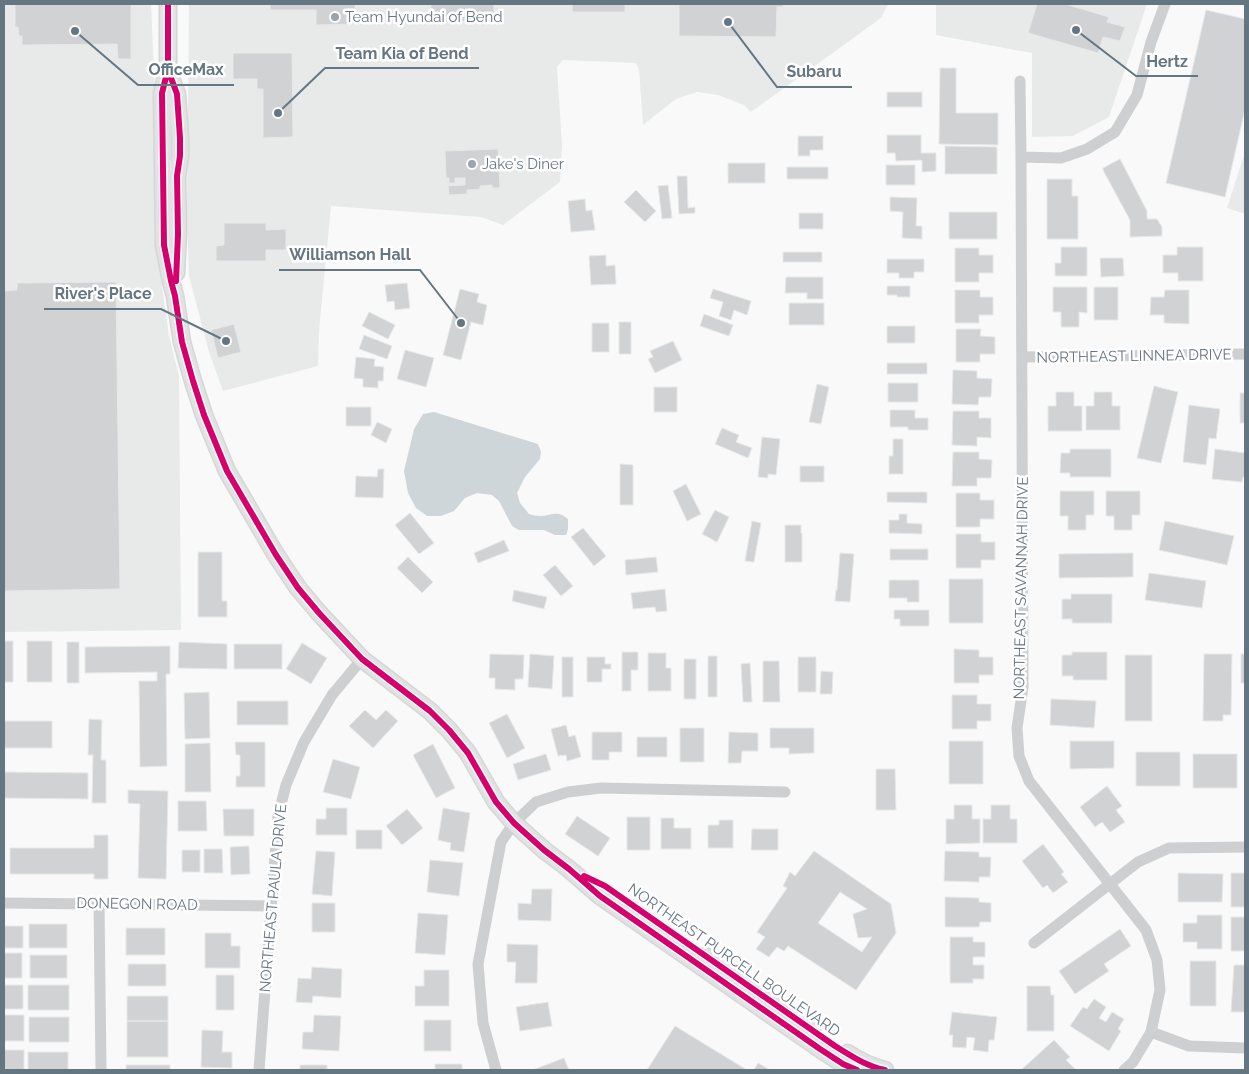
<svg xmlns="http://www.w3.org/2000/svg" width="1249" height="1074" font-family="Raleway,sans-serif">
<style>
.built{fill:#e8e9e9}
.water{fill:#ced6d9}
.building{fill:#d0d2d3;stroke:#e8e8e8;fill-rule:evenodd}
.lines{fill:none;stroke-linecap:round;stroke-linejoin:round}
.secondary-casing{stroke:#d5d6d7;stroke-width:19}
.street{stroke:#cecfd0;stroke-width:11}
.secondary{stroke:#e1e2e2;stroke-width:16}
.cycleway-casing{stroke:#fff;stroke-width:9}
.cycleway{stroke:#d6006c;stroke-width:6}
.poi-dot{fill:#99a4ac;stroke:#fff;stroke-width:2}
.labels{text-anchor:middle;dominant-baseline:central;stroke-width:5;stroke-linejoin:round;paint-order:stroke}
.poi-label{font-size:15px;fill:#657683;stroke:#fff;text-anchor:start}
.street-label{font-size:15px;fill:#657683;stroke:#fff}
.leader{fill:none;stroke:#657683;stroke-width:2}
.callout-dot{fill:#657683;stroke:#fff;stroke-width:2}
.callout-label{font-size:16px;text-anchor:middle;font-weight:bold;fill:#657683;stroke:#fff;stroke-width:5;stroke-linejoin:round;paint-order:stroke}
</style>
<rect width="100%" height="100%" fill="#f9f9f9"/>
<path class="built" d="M4,4H151L157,134L158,248L162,286L169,336L179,376L181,630L4,632Z
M189,4H888L881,18L751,112L744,105L718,95L697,92L676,99L643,125L639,69L636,63L563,60L557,67L562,145L560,182L503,225L481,217L331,206L319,331L318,366L223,391L209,352L189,276L187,213Z
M936,4H1147L1109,117L1073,136L1032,137V53L936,35Z
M1245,152V214L1227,208Z"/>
<path class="water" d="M434,412L538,444L541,452L540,459L525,477L517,493L520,503L529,514C532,515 537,516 541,516C553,515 557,510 568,519V529L566,535H555L544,530H519L512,526L499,501L492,495L477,493L465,498L454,511L441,516H427L416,508L408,493L404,471L414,429L423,414Z"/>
<path class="building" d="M15,4H131V59H118L117,44L22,45V36H19L18,27H15Z
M270,4H355V24L316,25V10H270Z
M431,4H494V21L431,22Z
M572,4H625V12H572Z
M679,4H783V7H777L776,37L679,36Z
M1037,4H1065L1109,17L1107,22L1125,27L1120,41L1103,37L1098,53L1028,33Z
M1206,10L1245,19V109L1225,197L1166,183Z
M233,53H292L293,137L263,138V89H257V79H233Z
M940,68H956V113H998V145L939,144Z
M887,92H922V107H887Z
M887,135H921V153H936V171L922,172V160L896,161L895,153H887Z
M798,136H823V150H810V156H798Z
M945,146L997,147V174H945Z
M498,149L500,188H492V185L480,186V189L467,190V194L449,195L448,186L465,185V178H455V183H449V178H446L445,151Z
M1120,159L1147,211V219H1157L1162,227V236L1130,237V220L1103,170V168Z
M728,163H765V183H728Z
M886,165H915V185H886Z
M787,167H828V179H787Z
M677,176H687L688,208L695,207V213L679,214Z
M1047,179H1072V196H1078V239H1047Z
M668,185L672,218L662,219L658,186Z
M636,190L656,211L645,222L624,202Z
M890,197L917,198L916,226H922V239L902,238L903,212L890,211Z
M585,199L586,211L592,210L595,230L571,232L568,201Z
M949,212H997V239H949Z
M799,213H823V229H799Z
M224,223H266V230L286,229V250H266V261H216V246L224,245Z
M1061,247H1087V276H1055V263H1061Z
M1177,247H1203V281H1178V273H1163V255H1177Z
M955,248H979V255H993V273H979V282H955Z
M783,252H822V262H783Z
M606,255V266L615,265L616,284L591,285L589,256Z
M1100,258H1123L1124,276L1101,277Z
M887,259H924V272H914V278H899V273H887Z
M786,277H823V299H807V293H785Z
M116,282L120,589L4,591V291L17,290V283Z
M407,283L410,308L395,310L394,301L387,302L385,285Z
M887,286H910V297H897V295H887Z
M1053,287H1087V313L1079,312V327H1061V312H1053Z
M1094,287H1118V320H1094Z
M460,289L479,294L477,302L487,305L483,325L471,322L461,360L443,355Z
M713,289L751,301L747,315L734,310L731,320L719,316L723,302L710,298Z
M955,290H980V297H993V315H979V323H955Z
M1165,290H1189V324L1164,323V315H1150L1151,297H1164Z
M789,303H824V325H789Z
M369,312L395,325L388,339L362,326Z
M704,314L733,325L729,336L700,326Z
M619,322H631V354H619Z
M592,323H609V352H592Z
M234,324L241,352L218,358L211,330Z
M887,326H915V343H887Z
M956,329H981L980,336L995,337V354H980V362H956Z
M364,335L392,346L387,359L359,349Z
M673,341L682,360L655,373L648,359L653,357L650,351Z
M405,350L434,358L426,387L397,379Z
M356,357L375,359L374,366L384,367L383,381H378V388L363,387V379L354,378Z
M887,363H927V374H887Z
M953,370L977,371V378L992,379L991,397H979L978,405L952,404Z
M888,383H918V402H888Z
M817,384L829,387L821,424L809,422Z
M1154,386L1178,392L1161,463L1137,458Z
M654,387H677V412H654Z
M1056,392H1074V406H1082V431H1048V406H1056Z
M1094,392H1112V406H1120V430H1086V406H1094Z
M1240,393H1245V423H1240Z
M1189,405L1220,409L1216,439L1209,438L1206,465L1183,462Z
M346,407H371V426H346Z
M890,410H915V418H928V430H908V427H890Z
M953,411H979V418H991V438L977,437V446L952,445Z
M377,422L392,429L386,443L371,435Z
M722,428L739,435L736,442L752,448L748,458L715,444Z
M762,437L780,439L776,475L768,474V478L758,477Z
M893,439H903V474H889V456H893Z
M1070,449H1111V477H1070V473H1060L1061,453H1070Z
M1215,449L1245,453V478L1243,477L1242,482L1212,479Z
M953,452H979V459L992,460L991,478H977V486H952Z
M620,464L633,465V505H620Z
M800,466H824V482H800Z
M378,469H384L383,498L355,497L356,476L377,477Z
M686,484L701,514L687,521L673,491Z
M1060,491H1094V515H1086V530H1068V516H1060Z
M1106,491H1140V515H1132V530H1114V516H1106Z
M887,492H927V503L887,502Z
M956,493H980V500H994V519H980V527H956Z
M715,510L729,517L717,542L702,534Z
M410,513L434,543L419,554L395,525Z
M899,514H907V523L922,524V534L889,533V520H899Z
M752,521L761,523L754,562L745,561Z
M1165,521L1234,536L1227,565L1159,550Z
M785,525H801V533H802V562H785Z
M583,528L606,556L594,566L571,537Z
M956,534H981V542H995V560H981V568H956Z
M504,540L509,551L478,563L474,553Z
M890,549H928V560H890Z
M198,552H222V601H227V617H198Z
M840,553L854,554L850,602L835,601L836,590H837Z
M1133,553V577L1059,578V554Z
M408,557L433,582L422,593L397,568Z
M656,557L658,572L626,575L625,560Z
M555,565L573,586L561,596L543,575Z
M1149,573L1206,581L1202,608L1145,600Z
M949,579H983V623H949Z
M889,580H919V602H907V598H889Z
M665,589L667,611L656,612L655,607L633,609L631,593Z
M514,590L547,597L544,609L512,601Z
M1071,594H1112V623H1072V619H1062V599H1071Z
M894,610H929V626H900V619H894Z
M4,641H13V682H4Z
M27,641H52V682H27Z
M67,642H79V683H67Z
M179,642L227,644V669L178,668Z
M302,643L327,658L311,684L286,669Z
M234,644H282V669H234Z
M170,646V674H166L167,766L140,767L139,681H157V672L85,673V647Z
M954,649L979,650V657H993V675H979V683H954Z
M622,652H638V670H631V691H622Z
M1072,652H1107V680H1073V676H1062V655H1072Z
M648,653H666V668H671V691H648Z
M490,654L524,655L523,679H515V690L495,689V678H489Z
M530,654L554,656L552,689L528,687Z
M1204,654H1232L1231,715H1223V721H1203Z
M1241,654H1245V683H1241Z
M1125,655H1152V721H1125Z
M708,656H717V697H708Z
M562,657H573V697H562Z
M587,657H605V664H611V669H602V682H587Z
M798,657H816V692H798Z
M684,659H696V699H684Z
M763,661H779L780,702H763Z
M750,663L752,702H743L741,664Z
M821,671L833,672L832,694H820Z
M209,692L210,738L185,739L184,693Z
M952,695H977V704H991V721H977V729H952Z
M1051,699L1096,701L1094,728L1050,725Z
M237,701H288V725H237Z
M365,710L376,720L386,710L398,721L373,748L349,726Z
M507,714L525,748L507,758L489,723Z
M89,719L102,720L101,760H106V803H92L93,755H88Z
M4,721H52V748H4Z
M566,725L569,737L575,735L581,757L567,761L566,755L558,756L551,729Z
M680,728H704V762H680Z
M770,728H814V753L789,754V748H770Z
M592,732H622V752H609V760H592Z
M729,732L758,733V751H742L741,763H728Z
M637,737H667V757H637Z
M949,741H983V784H949Z
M1070,741H1114V768L1070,769Z
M235,742H265V787H236V776H240V755H236Z
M210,743L211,792H185V744Z
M433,744L455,788L436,798L413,755Z
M1136,752H1180V786H1136Z
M546,754L551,770L518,780L513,764Z
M1193,754H1237V788H1193Z
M333,759L360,767L351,799L323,792Z
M876,769H895L896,810H876Z
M4,772L88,773V799L4,798Z
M1107,786L1122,806L1116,810L1125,822L1110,832L1102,822L1095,827L1080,807Z
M128,790L168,791L166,879L138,878L140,804L128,803Z
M178,801H206L207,831H178Z
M954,805H972V819H980V843L946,844V819H954Z
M991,805H1010V819H1017V843H983V819H991Z
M326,808H347V835H316V819H326Z
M443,808L470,813L464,852L450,850L451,843L438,840Z
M223,809H254V836H224Z
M407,809L423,828L402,845L386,826Z
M577,816L610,838L598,856L565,834Z
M627,817H650V850H627Z
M661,818H674V828H691V849H661Z
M719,820H733V848H708V825H719Z
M752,829H778V850H751Z
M356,830H382V849H356Z
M94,835H108V879H94V874H10V848H94Z
M1043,844L1064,872L1061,874L1068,882L1053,893L1047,885L1043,888L1022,861Z
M249,846L250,874L231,875L230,847Z
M204,849H222L223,873H204Z
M182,850H200V872H182Z
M316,851L335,852L332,896L312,894Z
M814,851L891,904L896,933L856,990L788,946L784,951L777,947L769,957L756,949L765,937L757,932L787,888L783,886L790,872L795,876ZM840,892L867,909L853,914L858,938L872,937L862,952L818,923Z
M945,851L979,852V857H991L990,877H979V882L944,881Z
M430,860L463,863L459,896L427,892Z
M1178,873L1223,874L1222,902H1178Z
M1231,873H1245V907H1231Z
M532,889H552L551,921L518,920V903L531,904Z
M945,897L979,898V902L991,903V922H980L979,927H945Z
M312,903H335V932H312Z
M418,913L448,915L445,955L415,953Z
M1197,915H1222V949H1197V942H1183V923H1197Z
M1231,917H1245V951H1231Z
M29,924H67V948H29Z
M4,926H23V948H4Z
M126,928H165V955H126Z
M1120,929L1131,946L1104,964L1109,971L1075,994L1059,971Z
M205,933H231V946H240V968H205Z
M950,937H973V942H985V957H973V965H984V979H973V983H950Z
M507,944L538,945L537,983H515L516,962H507Z
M4,953H22V978H4Z
M30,955H67V978H30Z
M1190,961H1216V1006H1190Z
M128,964H166V986H128Z
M1234,965H1245V1012H1231Z
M312,967L342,969L341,998L313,996L312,1003L296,1002L298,978L311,979Z
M424,970H449V1006H415V986H424Z
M216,975H234V1010H216Z
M4,985H23V1009H4Z
M28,985H69V1010H28Z
M1027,986H1050L1051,995H1054V1031H1027Z
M127,996H168V1021H127Z
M1094,999L1106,1007L1099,1018L1106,1022L1112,1012L1124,1019L1118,1029L1121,1031L1109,1051L1070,1026L1083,1007L1087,1009Z
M548,1002L552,1026L520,1031L516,1007Z
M952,1012L997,1017L994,1040H989L988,1052L973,1050L975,1038L967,1037L966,1048L952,1047L953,1035H949Z
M4,1015H24V1041H4Z
M314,1015L341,1016L339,1051L302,1049L303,1032H313Z
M29,1017H69V1042H29Z
M424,1020H451V1051H424Z
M127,1021H168V1057H127Z
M675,1026L747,1070H647Z
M202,1030L223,1031L222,1052H232V1068L201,1067Z
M1054,1040L1070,1057L1066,1060L1075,1069L1073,1070H1021Z
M4,1050H24V1070H4Z
M28,1052H68V1070H28Z
M564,1058L569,1070H536L535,1069Z
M758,1063L770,1070H754Z
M435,1064H462V1070H435Z
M126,1065H170V1070H126Z
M300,1065H327V1070H300Z"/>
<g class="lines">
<defs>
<path id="secondary" d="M168,4V69L162,93L164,245L171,281L175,296L182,342L193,381L204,415L227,471L276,555L298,588L319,613L362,659L430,711L449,730L468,753L496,802L514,823L544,850L569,869L600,896L820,1049L843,1064L857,1070
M168,70L177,94L180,138V156L177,176L178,234L176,273
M705,956L812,1030
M847,1053C859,1061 871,1067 885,1070"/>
</defs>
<use href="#secondary" class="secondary-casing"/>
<path class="street" d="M1020,81L1021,157L1023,687L1017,728L1019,756L1029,781L1146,930L1157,960L1160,990L1151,1032L1133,1062L1124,1070
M1021,157L1061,158L1087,149L1115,132L1137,95L1151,42L1165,4
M1022,357L1245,354
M4,903L271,906
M99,903L101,1070
M1034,943L1138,862L1169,848L1245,847
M1151,1032L1189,1046L1245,1048
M259,1070L278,816L286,785L304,742L332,695L362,659
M496,1070L483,1023L478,964L501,842L514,823L536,802L568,792L601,788L785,792"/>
<use href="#secondary" class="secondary"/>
<defs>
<path id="cycleway" d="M168,4V69L162,93L164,245L171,281L175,296L182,342L193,381L204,415L227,471L276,555L298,588L319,613L362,659L430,711L449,730L468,753L496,802L514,823L544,850L569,869L600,896L820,1049L843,1064L857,1070
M168,70L177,94L180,138V156L177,176L178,234L176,281
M584,876L605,886L835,1046C851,1056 866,1066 885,1070"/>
</defs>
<use href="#cycleway" class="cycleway-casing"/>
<use href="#cycleway" class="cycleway"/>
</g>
<g class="poi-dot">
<circle cx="335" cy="17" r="5"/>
<circle cx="472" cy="164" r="5"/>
</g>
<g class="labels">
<g class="poi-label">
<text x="345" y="17">Team Hyundai of Bend</text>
<text x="482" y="164">Jake's Diner</text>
</g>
<g class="street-label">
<text transform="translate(1134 356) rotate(-1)">NORTHEAST LINNEA DRIVE</text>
<text transform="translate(1021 588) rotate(-89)">NORTHEAST SAVANNAH DRIVE</text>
<text transform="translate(273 898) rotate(-85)">NORTHEAST PAULA DRIVE</text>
<text transform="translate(137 904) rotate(1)">DONEGON ROAD</text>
<text transform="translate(734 960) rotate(35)">NORTHEAST PURCELL BOULEVARD</text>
</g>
</g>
<path class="leader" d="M278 113L325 68H479M1076 30L1136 76H1198M75 31L138 85H234M728 22L777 87H852M461 323L420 270H279M226 341L161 309H44"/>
<g class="callout-dot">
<circle cx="278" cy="113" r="5"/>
<circle cx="1076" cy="30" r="5"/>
<circle cx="75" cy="31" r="5"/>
<circle cx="728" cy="22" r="5"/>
<circle cx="461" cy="323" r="5"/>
<circle cx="226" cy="341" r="5"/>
</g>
<g class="callout-label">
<text x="402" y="59">Team Kia of Bend</text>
<text x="1167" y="67">Hertz</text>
<text x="186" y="75">OfficeMax</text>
<text x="814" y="77">Subaru</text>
<text x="350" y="260">Williamson Hall</text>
<text x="103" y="299">River's Place</text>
</g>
<rect width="1249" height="1074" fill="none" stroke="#657683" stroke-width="10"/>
</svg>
